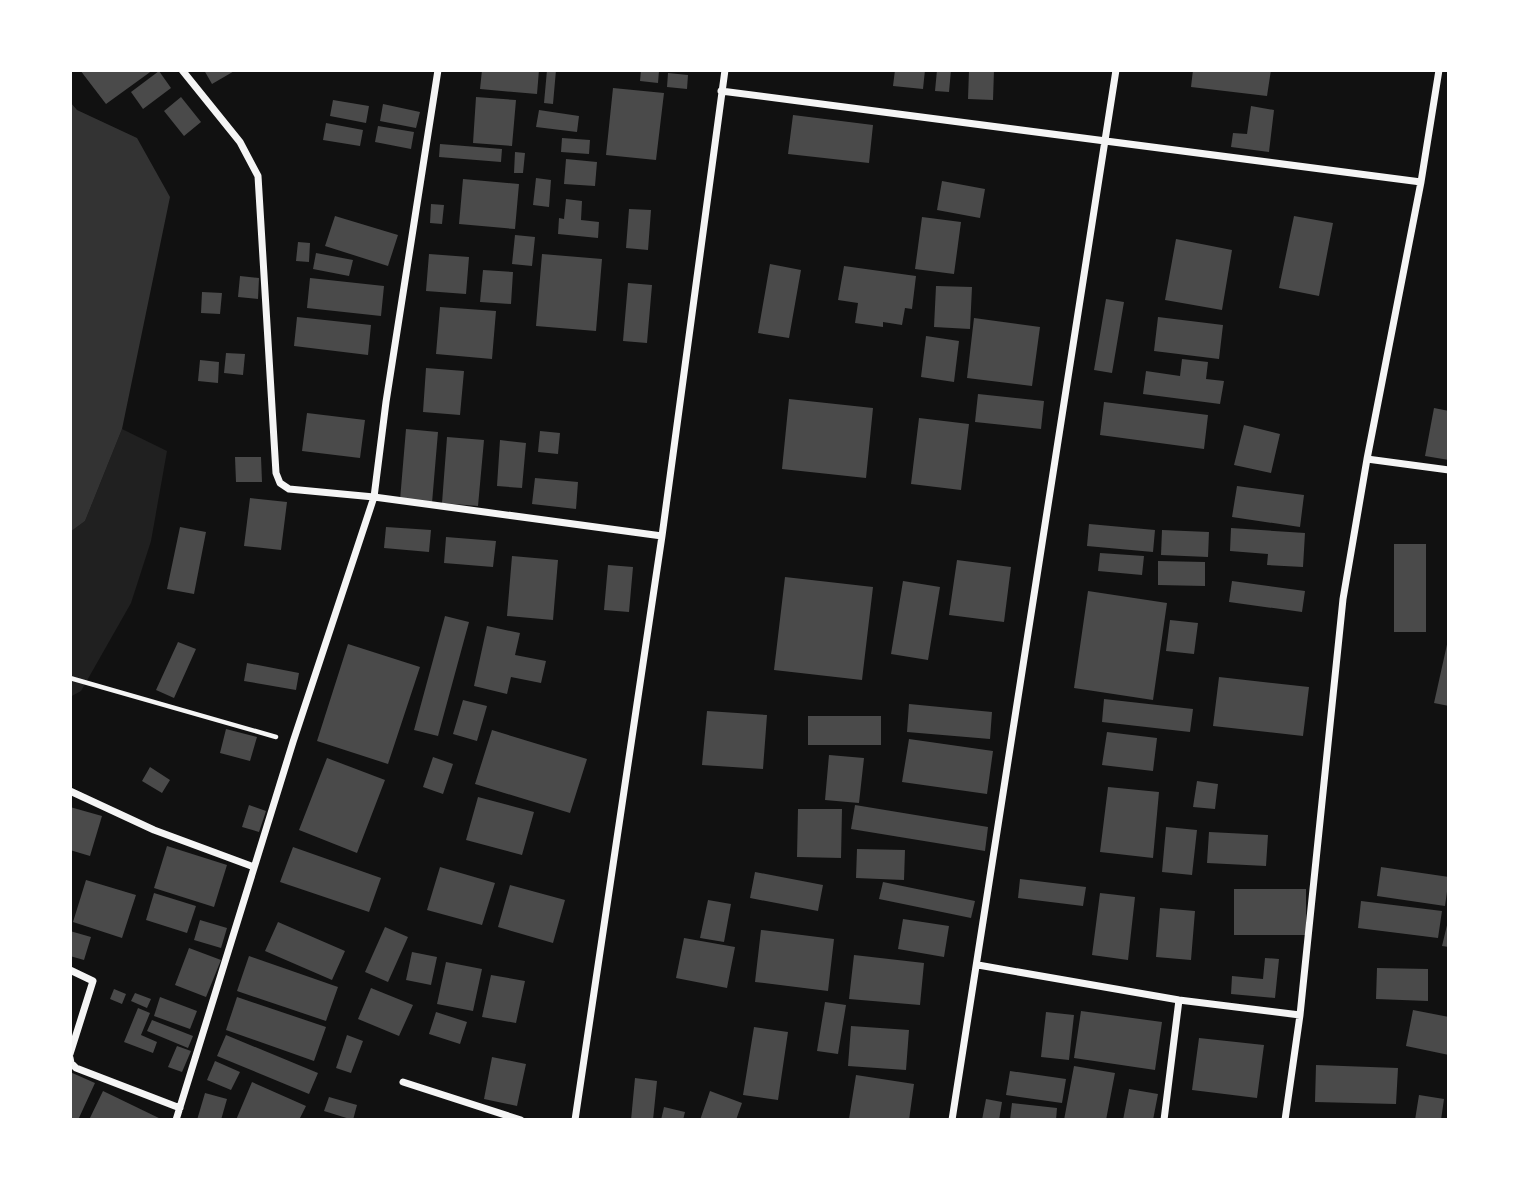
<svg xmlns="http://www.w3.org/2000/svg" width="1519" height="1190" font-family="Figtree,sans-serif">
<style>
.green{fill:#202020}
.water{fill:#333}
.building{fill:#4a4a4a}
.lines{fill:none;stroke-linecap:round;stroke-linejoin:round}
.path{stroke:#f5f5f5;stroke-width:4.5}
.minor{stroke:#f5f5f5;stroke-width:7}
</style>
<rect width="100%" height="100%" fill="#111"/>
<path class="green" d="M122,429L167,451L151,541L131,603L81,691L70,697V532L85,521Z"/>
<path class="water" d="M70,102L77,110L137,138L170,197L122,429L85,521L70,532Z"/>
<path class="building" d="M80,70H153L106,104Z
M204,70H236L212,84Z
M482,70H539L537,94L480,89Z
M547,70H556L553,104L544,103Z
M641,70L659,71L658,83L640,81Z
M895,70H925L923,89L893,86Z
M937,70H951L949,92L935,91Z
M969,70H994L993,100L968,99Z
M1193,70H1271L1267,96L1191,87Z
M159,71L171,88L143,109L131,92Z
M668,73L688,75L687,89L667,87Z
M613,88L664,93L656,160L606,155Z
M181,97L201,122L184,136L164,111Z
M476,97L516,100L512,146L473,143Z
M333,100L369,106L366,123L330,116Z
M383,104L420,112L416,128L380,121Z
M1251,106L1274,110L1269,152L1231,147L1233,133L1247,134Z
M539,110L579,116L577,132L536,127Z
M793,115L873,125L869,163L788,154Z
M326,123L363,130L360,146L323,140Z
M378,126L414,132L411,149L375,142Z
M562,138L590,140L589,154L561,152Z
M440,144L502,149L501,162L439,157Z
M515,152L525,153L523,173H514Z
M566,159L597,162L595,186L564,184Z
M536,178L551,180L549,207L533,205Z
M463,179L519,184L515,229L459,224Z
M942,181L985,189L980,218L937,210Z
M566,199L582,201L581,220L599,222L598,238L558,234L559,218L564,219Z
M431,204L444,205L442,224L430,223Z
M629,209L651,210L648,250L626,248Z
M335,216L398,235L388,266L325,246Z
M1294,216L1333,223L1319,296L1279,288Z
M922,217L961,222L954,274L915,269Z
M515,235L535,237L532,266L512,264Z
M1176,239L1232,250L1222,310L1165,300Z
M298,242L310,243L309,262L296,261Z
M316,253L353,260L349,276L313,269Z
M429,254L469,257L466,294L426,291Z
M542,254L602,259L596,331L536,326Z
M770,264L801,270L789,338L758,333Z
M844,266L916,276L912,309L905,308L902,325L883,322V327L855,323L858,303L838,300Z
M483,270L513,272L511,304L480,302Z
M240,276L259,278L258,299L238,297Z
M310,278L384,286L381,316L307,308Z
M628,283L652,285L647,343L623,341Z
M936,286L972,287L970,329L934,327Z
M202,292L222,293L220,314L201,313Z
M1106,299L1124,302L1112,373L1094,370Z
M440,307L496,311L492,359L436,354Z
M297,317L371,325L368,355L294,346Z
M1158,317L1223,325L1219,359L1154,351Z
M974,318L1040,327L1032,386L967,378Z
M926,336L959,341L954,382L921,377Z
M226,353L245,354L243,375L224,373Z
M1182,359L1208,362L1206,379L1224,381L1220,404L1143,394L1146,371L1180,376Z
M200,360L219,362L218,383L198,381Z
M426,368L464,371L460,415L423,412Z
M978,394L1044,401L1041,429L975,422Z
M789,399L873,408L866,478L782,469Z
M1104,402L1208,415L1204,449L1100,435Z
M1434,408L1449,411V460L1425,456Z
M307,413L365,420L360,458L302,451Z
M919,418L969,424L961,490L911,484Z
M1244,425L1280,434L1271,473L1234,465Z
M406,429L438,432L432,503L400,500Z
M540,431L560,433L558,454L538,452Z
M447,437L484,440L478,506L442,503Z
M500,440L526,443L522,488L497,486Z
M235,457H261L262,482H236Z
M535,478L578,482L576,509L532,504Z
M1237,486L1304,495L1300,527L1232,517Z
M250,498L287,502L281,550L244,546Z
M1089,524L1155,530L1153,552L1087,546Z
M180,527L206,532L194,594L167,589Z
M386,527L431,530L429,552L384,548Z
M1231,528L1305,533L1303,567L1267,565L1268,554L1230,551Z
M1162,530L1209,532L1208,557L1161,555Z
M446,537L496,541L493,567L444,563Z
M1394,544H1426V632H1394Z
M1100,553L1144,556L1142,575L1098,571Z
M512,556L558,560L553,620L507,616Z
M957,560L1011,567L1004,622L949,615Z
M1158,561L1205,562V586L1158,585Z
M608,565L633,567L629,612L604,610Z
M785,577L873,587L862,680L774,670Z
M903,581L940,587L928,660L891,654Z
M1232,581L1305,591L1302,612L1229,602Z
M1088,591L1167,603L1153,700L1074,688Z
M445,616L469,622L438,736L414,730Z
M1170,620L1198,623L1194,654L1166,651Z
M487,626L520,633L515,655L546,661L541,683L511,677L507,694L474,686Z
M1448,640H1449V706L1434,703Z
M178,642L196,649L174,698L156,690Z
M348,644L420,667L388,764L317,741Z
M247,663L299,673L296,690L244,681Z
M1219,677L1309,687L1303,736L1213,726Z
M1104,699L1193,709L1190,732L1102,722Z
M463,700L487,706L477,741L453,734Z
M909,704L992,712L990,739L907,732Z
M707,711L767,715L763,769L702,765Z
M808,716H881V745H808Z
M226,729L257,737L250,761L220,753Z
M492,730L587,759L570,813L475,784Z
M1107,732L1157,738L1153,771L1102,765Z
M909,739L993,751L987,794L902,782Z
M829,755L864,758L859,803L825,800Z
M433,757L453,764L443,794L423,787Z
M327,758L385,780L357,853L299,830Z
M150,767L170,780L162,793L142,781Z
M1197,781L1218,784L1215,809L1193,807Z
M1108,787L1159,792L1153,858L1100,852Z
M478,797L534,812L522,855L466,840Z
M249,805L266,811L259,832L242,827Z
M855,805L988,827L985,851L851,829Z
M70,807L102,816L90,856L70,850Z
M798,809H842L841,858L797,857Z
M1166,827L1197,830L1192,875L1162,872Z
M1209,832L1268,835L1266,866L1207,863Z
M167,846L227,865L214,907L154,888Z
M293,847L381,878L369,912L280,882Z
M857,849L905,850L904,880L856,878Z
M440,867L495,883L482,925L427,910Z
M1381,867L1449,877L1445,906L1377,896Z
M755,872L823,885L818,911L750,898Z
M1020,879L1086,887L1083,906L1018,898Z
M86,880L136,895L122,938L73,922Z
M883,882L975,901L971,918L879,899Z
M510,885L565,900L553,943L498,927Z
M1234,889H1306V935H1234Z
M154,893L196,906L187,933L146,920Z
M1100,893L1135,897L1128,960L1092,955Z
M708,900L731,904L724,942L700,938Z
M1361,901L1442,911L1438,938L1358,928Z
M1160,908L1195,911L1191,960L1156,957Z
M903,919L949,926L944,957L898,949Z
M200,920L227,928L221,948L194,940Z
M1448,921H1449V947L1442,946Z
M278,922L345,951L332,980L265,951Z
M385,927L408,937L388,982L365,972Z
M761,930L834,939L828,991L755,982Z
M70,931L91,937L84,960L70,956Z
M684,938L735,947L727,988L676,978Z
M189,948L221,960L206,997L175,985Z
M412,952L437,957L431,985L406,980Z
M854,955L924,963L920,1005L849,999Z
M249,956L338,987L326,1021L237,991Z
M1265,958L1279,959L1275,998L1231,994L1232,976L1263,979Z
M446,962L482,969L473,1011L437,1004Z
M1377,968L1428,969V1001L1376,999Z
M491,975L525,981L516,1023L482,1017Z
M371,988L413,1005L399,1036L358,1019Z
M114,989L126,994L122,1004L110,999Z
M135,993L151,999L147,1008L131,1001Z
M160,997L197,1011L190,1029L154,1016Z
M237,997L326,1027L314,1061L226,1030Z
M825,1002L846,1005L838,1054L817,1051Z
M138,1008L150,1013L141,1035L157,1042L153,1053L124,1042Z
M1413,1010L1449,1017V1055L1406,1046Z
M1081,1011L1162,1022L1155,1070L1074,1058Z
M436,1012L467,1022L460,1044L429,1034Z
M1046,1012L1074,1015L1069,1060L1041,1057Z
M152,1020L193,1036L188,1048L147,1031Z
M851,1026L909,1030L906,1070L848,1066Z
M754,1027L788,1032L778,1100L743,1095Z
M226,1035L318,1073L309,1094L217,1056Z
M347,1035L363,1041L351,1073L336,1068Z
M1199,1038L1264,1045L1257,1098L1192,1090Z
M177,1046L191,1051L182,1072L168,1067Z
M492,1057L526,1064L517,1106L484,1099Z
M215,1061L240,1072L231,1090L207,1080Z
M1316,1065L1398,1068L1396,1104L1315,1102Z
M1074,1066L1115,1073L1106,1120H1064Z
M1010,1071L1066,1079L1062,1103L1006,1095Z
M70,1072L95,1083L78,1120L70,1118Z
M856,1075L914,1084L909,1120L849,1119Z
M635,1078L657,1081L653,1120H631Z
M252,1082L306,1106L299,1120H236Z
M1129,1089L1158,1094L1153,1120H1123Z
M103,1091L163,1120H89Z
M710,1091L742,1103L736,1120H700Z
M205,1093L227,1099L221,1120H197Z
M1419,1095L1444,1099L1441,1120H1415Z
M329,1097L357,1105L353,1120L324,1111Z
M986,1099L1002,1102L999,1120H982Z
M1012,1103L1057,1108L1056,1120H1010Z
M664,1107L685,1112L683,1120H661Z"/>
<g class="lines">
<path class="path" d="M70,678L276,737"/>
<path class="minor" d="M182,70L240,142L258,176L276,473L280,483L289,489L374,497L662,536
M721,91L1421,182
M1367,459L1449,470
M70,791L154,830L254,867
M978,965L1179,1000L1300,1015
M70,970L93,981L70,1054
M70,1058L71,1063L76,1068L180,1108
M403,1082L521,1120
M176,1120L293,742L374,497L386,402L438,70
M575,1120L662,536L725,70
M952,1120L1116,70
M1164,1120L1179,1000
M1285,1120L1300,1015L1343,599L1367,459L1421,182L1439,70"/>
</g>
<rect width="1519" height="1190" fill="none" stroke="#ffffff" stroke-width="144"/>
</svg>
